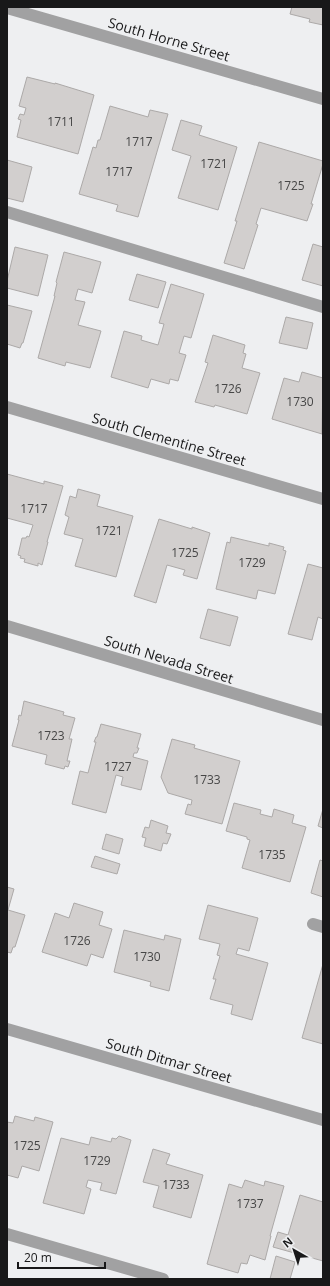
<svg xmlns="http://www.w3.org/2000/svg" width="330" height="1286" font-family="'Open Sans',sans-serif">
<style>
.building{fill:#d2cfce;stroke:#aca9a8}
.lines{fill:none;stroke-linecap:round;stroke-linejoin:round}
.minor{stroke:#a1a1a2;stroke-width:12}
.labels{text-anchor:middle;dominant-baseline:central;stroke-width:3.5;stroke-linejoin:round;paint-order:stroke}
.number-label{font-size:12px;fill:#464646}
.street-label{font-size:14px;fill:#181819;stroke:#eeeff1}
</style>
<rect width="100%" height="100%" fill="#eeeff1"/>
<path class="building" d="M292,7H323V25L309,22L310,19L290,14Z
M27,77L55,84V83L94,95L78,154L17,137L21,120L18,119L20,114L24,115L26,108L19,106Z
M110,106L148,117L150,110L168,114L138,217L116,211L118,205L79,194L93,147L96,148L98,140H100Z
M181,120L202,126L199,135L237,147L218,210L178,198L191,156L172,150Z
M259,142L323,161V164L311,204H313L307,221L261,208L256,224L258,225L244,269L224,263L237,221H235Z
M7,160L32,167L23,202L7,198Z
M313,244L323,247V286L302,280Z
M15,247L48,255L38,296L7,288V281Z
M64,252L101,262L92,293L78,289L75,300L85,302L78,325L101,331L90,368L66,362L65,366L38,358L55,296H54L57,283L56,282Z
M137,274L166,282L158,308L129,300Z
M171,284L204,294L191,338L184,336L179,353L186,355L178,381L170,379L169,384L151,379L148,388L111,377L124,331L142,336L141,340L158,345L164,324L159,323Z
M7,305L32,311L23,343H22L20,348L7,344Z
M286,317L313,323L307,349L279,343Z
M213,335L245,345L243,353L246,354L242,368L260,373L247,414L215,405L214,407L195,402L208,363L205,362Z
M302,372L323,378L322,434L272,419L284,378L299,382Z
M7,474L44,484V481L63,486L47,542H48L42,565L38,563V566L24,562L25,559L20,558L21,556L18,555L22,538H26L27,536L29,537L33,525L7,518Z
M78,489L100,495L97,506L133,516L116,577L75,566L83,539L64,534L69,517L65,515L70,496L76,498Z
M159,519L192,529V527L210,533L197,579L183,575L185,570L167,565L156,603L134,596Z
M231,537L269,546V543L284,547L283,550L286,551L275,594L258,590L256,599L216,589L227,542L230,543Z
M308,564L323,568V619L318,617L312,640L288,634Z
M208,609L238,617L230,646L200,638Z
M24,701L64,712L63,715L75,718L69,739H72L67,761H70L68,767L65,766L64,769L45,764L47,755L12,746L19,720H18L19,715L21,716Z
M101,724L141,734L137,748H139L137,753H134L133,757L148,761L141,790L121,785L123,777L116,775L106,813L72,804L80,771L88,773L96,742H94L96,737H97Z
M172,739L195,745L194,748L240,761L222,824L185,814L188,804L191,805L192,800L168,793L161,777Z
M234,803L261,810L260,814L272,817L274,809L294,815L292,823L306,827L290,882L242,868L250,840L247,839V837L226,831Z
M323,809V828L318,826Z
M151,820L168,826L166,833L171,834L167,844L163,843L161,851L144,846L146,838L142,837L145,827L149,828Z
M106,834L123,839L119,854L102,849Z
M95,856L120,864L117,874L91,867Z
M320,860L323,861V897L311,893Z
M7,887L14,889L8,910L25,915L15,947H13L11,953L7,952Z
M74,903L103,912L99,925L112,929L103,958L91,954L87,966L42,952L55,913L69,918Z
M208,905L258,918L249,951L238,948L236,954L268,963L252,1020L231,1014L233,1005L210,999L216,979H213L220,956L217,955L220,944L199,939Z
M124,930L164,940L165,935L181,939L169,991L150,986L151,982L114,972Z
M323,964V1044L302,1038Z
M15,1116L34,1121L35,1117L53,1122L39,1171L22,1166L18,1178L7,1175V1122L13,1123Z
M119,1136L131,1140L116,1194L100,1190L102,1183L88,1180L86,1187L91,1189L84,1214L43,1203L61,1138L89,1145L91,1137L111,1142L112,1138L116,1139Z
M153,1149L170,1154L166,1164L203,1175L191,1218L153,1207L159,1186L143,1182Z
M245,1180L264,1186L265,1181L284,1186L270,1236H271L265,1260L250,1255L247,1264L241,1263L238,1273L207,1264L229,1184L242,1188Z
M300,1195L323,1202V1261L273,1247L278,1232L288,1235Z
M276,1256L295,1262L290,1279H270Z"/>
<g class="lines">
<path class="minor" d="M7,8L323,99
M7,212L323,307
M7,407L323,499
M7,626L323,720
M313,924L323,927
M7,1029L323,1120
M7,1234L163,1279"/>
</g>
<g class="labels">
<g class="number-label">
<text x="61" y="121">1711</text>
<text x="139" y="141">1717</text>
<text x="214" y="163">1721</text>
<text x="119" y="171">1717</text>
<text x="291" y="185">1725</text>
<text x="228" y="388">1726</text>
<text x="300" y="401">1730</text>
<text x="34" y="508">1717</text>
<text x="109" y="530">1721</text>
<text x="185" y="552">1725</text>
<text x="252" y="562">1729</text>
<text x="51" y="735">1723</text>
<text x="118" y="766">1727</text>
<text x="207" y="779">1733</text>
<text x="272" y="854">1735</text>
<text x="77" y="940">1726</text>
<text x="147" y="956">1730</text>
<text x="27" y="1145">1725</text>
<text x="97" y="1160">1729</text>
<text x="176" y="1184">1733</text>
<text x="250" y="1203">1737</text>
</g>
<g class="street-label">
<text transform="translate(169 39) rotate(16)">South Horne Street</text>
<text transform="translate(169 439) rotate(16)">South Clementine Street</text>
<text transform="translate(169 659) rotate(17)">South Nevada Street</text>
<text transform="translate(169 1060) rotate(16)">South Ditmar Street</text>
</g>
</g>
<rect width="330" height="1286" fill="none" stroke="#181819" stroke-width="16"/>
<g transform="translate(294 1250) rotate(321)" stroke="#eeeff1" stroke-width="3" paint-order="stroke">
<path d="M0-3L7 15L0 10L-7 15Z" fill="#181819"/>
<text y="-6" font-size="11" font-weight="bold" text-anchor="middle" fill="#181819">N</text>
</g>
<path d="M18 1262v6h87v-6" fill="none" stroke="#181819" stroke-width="2"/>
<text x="24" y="1262" font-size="12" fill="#181819" stroke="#eeeff1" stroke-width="3" paint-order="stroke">20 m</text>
</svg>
